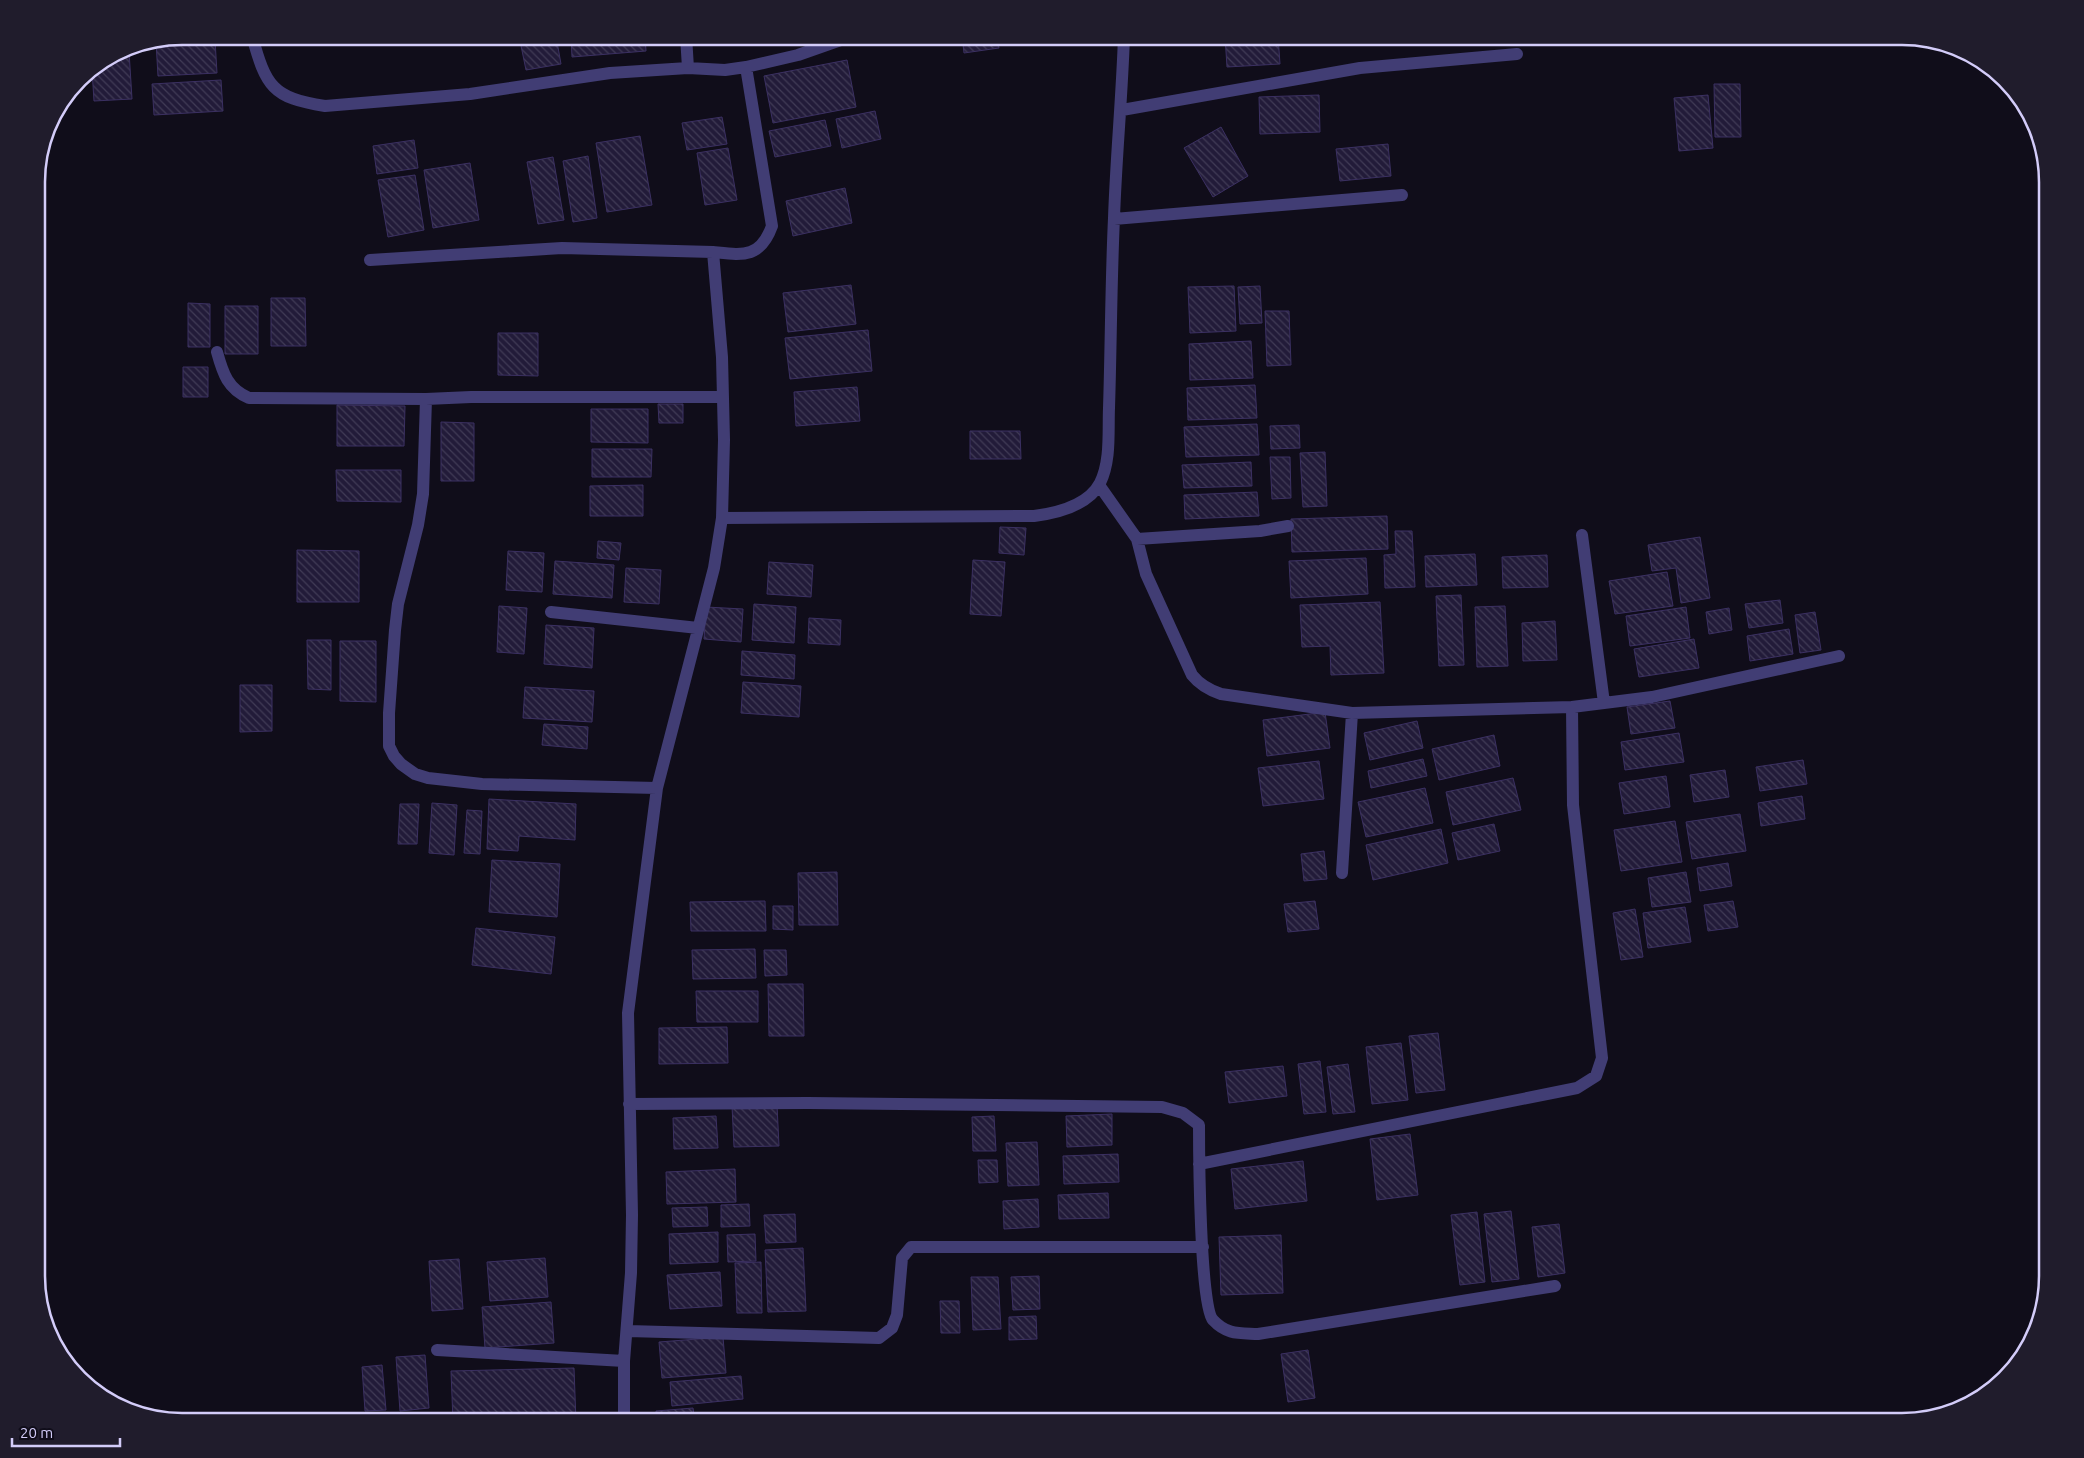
<svg xmlns="http://www.w3.org/2000/svg" width="2084" height="1458" font-family="Ubuntu,sans-serif">
<style>
.building{fill:url(#building-back-hatch);stroke:#3b3062}
.lines{fill:none;stroke-linecap:round;stroke-linejoin:round}
.minor{stroke:#413d74;stroke-width:12}
.rim{fill:none;stroke:#d3ccf9;stroke-width:2.5}
</style>
<defs>
<pattern id="building-back-hatch" width="6" height="6" patternUnits="userSpaceOnUse" patternTransform="scale(1.25)"><rect width="6" height="6" fill="#221b39"/><path d="M-1 5l2 2M0 0l6 6M5-1l2 2" fill="none" stroke="#413b56"/></pattern>
</defs>
<rect width="100%" height="100%" fill="#100d1a"/>
<path class="building" d="M519,36H556L561,64L526,70Z
M571,36H645L646,51L572,57Z
M962,36H997L999,48L964,53Z
M1225,36H1278L1280,64L1227,67Z
M215,40L217,73L158,76L156,42Z
M129,51L132,99L94,101L92,70L120,52Z
M847,60L856,107L773,123L764,76Z
M221,80L223,111L154,115L152,84Z
M1714,84H1740L1741,137H1715Z
M1319,95L1320,132L1260,134L1259,97Z
M1708,95L1713,148L1679,151L1674,98Z
M875,111L881,139L842,148L836,119Z
M722,117L727,144L687,150L682,123Z
M825,120L831,146L775,157L769,131Z
M1221,127L1248,176L1213,197L1184,148Z
M640,136L652,205L607,212L596,143Z
M414,140L418,168L377,174L373,146Z
M1388,144L1391,176L1340,181L1336,149Z
M728,148L737,200L705,205L697,153Z
M588,156L597,218L573,222L563,161Z
M553,157L564,220L538,224L527,162Z
M470,163L479,220L433,228L424,170Z
M415,175L424,230L388,237L378,180Z
M845,188L852,223L793,236L786,201Z
M851,285L856,324L788,332L783,293Z
M1234,286L1236,331L1190,333L1188,287Z
M1260,286L1262,323L1240,324L1238,287Z
M271,298H305L306,346H271Z
M188,303L210,304V347H188Z
M225,306H258V354H225Z
M1265,311H1289L1291,365L1267,366Z
M868,330L872,371L790,379L785,338Z
M498,333H538V376L498,375Z
M1251,341L1253,378L1190,380L1189,344Z
M183,367H208V397H183Z
M1255,385L1257,418L1188,420L1187,388Z
M857,387L860,421L796,426L794,392Z
M658,404H683V423H659Z
M337,405L405,406L404,446H337Z
M591,409H648V443L591,442Z
M441,422L474,423V481H441Z
M1257,424L1259,455L1186,457L1184,427Z
M1299,425L1300,448L1271,449L1270,426Z
M970,431H1020L1021,459H970Z
M592,449H652L651,477H592Z
M1325,452L1327,506L1303,507L1300,453Z
M1270,457H1290L1291,498L1272,499Z
M1251,462L1252,486L1184,488L1182,465Z
M336,470H401V502L337,501Z
M643,485V516H590V486Z
M1257,492L1259,516L1185,519L1184,495Z
M1387,516L1388,549L1292,552L1291,519Z
M1000,527L1026,528L1024,555L999,553Z
M1395,531H1412L1415,587L1385,588L1384,555L1396,554Z
M1700,537L1710,598L1681,603L1676,568L1652,571L1648,545Z
M598,541L621,543L619,560L597,558Z
M297,550L359,551V602H297Z
M508,551L544,553L542,592L506,590Z
M1475,554L1477,585L1426,587L1425,556Z
M1547,555L1548,587L1503,588L1502,557Z
M1366,558L1368,594L1291,598L1289,561Z
M973,560L1005,562L1001,616L970,614Z
M555,561L614,565L612,598L553,594Z
M769,562L813,565L811,597L767,594Z
M626,568L661,570L659,604L624,602Z
M1667,572L1673,606L1615,614L1609,581Z
M1461,595L1464,665L1439,666L1436,596Z
M1780,600L1783,623L1749,628L1745,604Z
M1380,602L1384,673L1331,675L1330,646L1302,647L1300,605Z
M754,604L796,607L794,643L752,640Z
M499,606L527,608L524,654L497,652Z
M1505,606L1508,666L1477,667L1475,607Z
M706,607L743,609L741,642L704,639Z
M1686,607L1690,638L1630,646L1626,616Z
M1729,608L1732,630L1709,634L1706,612Z
M1815,612L1821,650L1800,653L1795,615Z
M809,618L841,620L840,645L808,643Z
M1555,621L1557,660L1523,661L1522,623Z
M546,625L594,628L592,668L544,664Z
M1789,629L1793,654L1750,661L1747,636Z
M1694,639L1699,668L1639,677L1634,649Z
M307,640H331V690L308,689Z
M340,641H376V702L340,701Z
M742,651L795,655L794,679L741,675Z
M743,682L801,686L799,717L741,713Z
M240,685H272V731L240,732Z
M525,687L594,691L592,722L523,718Z
M1670,701L1675,728L1631,734L1627,707Z
M1325,712L1330,748L1267,756L1263,720Z
M1417,721L1423,748L1370,760L1364,733Z
M544,724L588,727L587,749L542,745Z
M1679,733L1684,762L1625,770L1621,742Z
M1494,735L1500,766L1439,780L1432,749Z
M1423,759L1427,776L1371,788L1368,771Z
M1803,760L1807,784L1760,791L1756,767Z
M1319,761L1324,799L1263,806L1258,768Z
M1725,770L1729,797L1694,802L1690,775Z
M1666,776L1670,807L1624,814L1619,783Z
M1513,778L1521,810L1453,825L1446,792Z
M1425,788L1433,823L1366,837L1358,802Z
M1802,796L1805,819L1761,826L1758,803Z
M489,799L576,804L575,840L519,836L518,851L487,849Z
M432,803L457,805L454,855L429,853Z
M400,804H419L417,844H398Z
M467,810L482,811L480,854L464,853Z
M1740,814L1746,851L1692,859L1686,822Z
M1675,821L1682,862L1621,871L1614,830Z
M1494,824L1500,851L1458,860L1452,833Z
M1441,829L1448,863L1373,880L1366,845Z
M1324,851L1327,879L1304,881L1301,854Z
M492,860L560,864L557,917L489,912Z
M1728,863L1732,886L1700,891L1697,868Z
M837,872L838,925H799L798,873Z
M1686,872L1691,902L1652,907L1648,878Z
M765,901L766,931H691L690,902Z
M1315,901L1319,929L1288,932L1284,904Z
M1733,901L1738,927L1708,931L1704,905Z
M773,906H793V930L773,929Z
M1685,907L1691,942L1648,948L1643,913Z
M1635,909L1643,957L1621,960L1613,913Z
M476,928L555,937L551,974L472,965Z
M755,949L756,978L693,979L692,950Z
M764,950H786L787,975L765,976Z
M768,984H803L804,1036H769Z
M696,991H758V1022H697Z
M727,1027L728,1063L659,1064V1028Z
M1438,1033L1445,1090L1416,1093L1409,1036Z
M1401,1043L1408,1100L1372,1104L1366,1047Z
M1320,1061L1326,1112L1304,1114L1298,1064Z
M1348,1064L1355,1112L1333,1114L1327,1067Z
M1283,1066L1287,1096L1229,1103L1225,1072Z
M777,1105L779,1146L734,1147L732,1106Z
M1112,1114V1145L1067,1147L1066,1116Z
M716,1116L718,1148L674,1149L673,1118Z
M994,1116L996,1151H973L972,1117Z
M1410,1134L1418,1195L1377,1200L1370,1139Z
M1037,1142L1039,1185L1008,1186L1006,1143Z
M1118,1154L1119,1182L1064,1184L1063,1156Z
M978,1160H997L998,1182L979,1183Z
M1303,1161L1307,1201L1235,1209L1231,1169Z
M735,1169L736,1202L667,1204L666,1172Z
M1108,1193L1109,1218L1059,1219L1058,1195Z
M1038,1199L1039,1227L1004,1229L1003,1201Z
M749,1204L750,1226L721,1227V1205Z
M707,1207L708,1226L673,1227L672,1208Z
M1511,1211L1519,1279L1492,1282L1484,1214Z
M1477,1212L1485,1282L1460,1285L1451,1215Z
M795,1214L796,1242L766,1243L764,1215Z
M1559,1224L1565,1273L1538,1277L1532,1227Z
M718,1232V1262L670,1264L669,1234Z
M755,1234L756,1261L728,1262L727,1235Z
M1281,1235L1283,1293L1221,1295L1219,1237Z
M803,1248L806,1311L768,1312L765,1250Z
M545,1258L548,1297L490,1301L487,1262Z
M459,1259L463,1309L432,1311L429,1261Z
M761,1262L762,1313H737L735,1263Z
M720,1272L722,1306L670,1309L667,1275Z
M1039,1276L1040,1309L1013,1310L1011,1277Z
M971,1277H998L1001,1329L973,1330Z
M940,1301H959L960,1333H941Z
M551,1302L554,1343L485,1348L482,1307Z
M1036,1316L1037,1339L1009,1340V1317Z
M723,1337L726,1373L662,1378L659,1342Z
M1308,1350L1315,1398L1288,1402L1281,1354Z
M425,1355L429,1408L400,1411L396,1357Z
M382,1365L386,1410L365,1411L362,1367Z
M574,1368L576,1422H453L451,1371Z
M741,1376L743,1399L672,1406L670,1382Z
M693,1408L695,1422H657L656,1411Z"/>
<g class="lines">
<path class="minor" d="M252,36C266,86 272,98 325,106L470,94L610,73L688,68L725,70L746,67L772,226C760,259 742,255 713,252L722,357L724,440L722,518L714,568L657,788L628,1013L632,1215L631,1273L624,1361V1422
M686,36L688,68
M746,67L798,55L852,36
M1122,110L1360,68L1517,54
M1114,219L1402,195
M370,260L562,248L713,252
M217,352C223,374 228,389 249,398L426,399
M1099,485L1137,539L1146,574L1192,675C1200,685 1209,690 1221,694L1352,713L1572,707L1573,805L1602,1058L1596,1076L1577,1088L1199,1164
M722,518L1034,516C1057,513 1088,506 1100,483C1111,461 1108,432 1109,408C1111,345 1111,282 1114,218C1116,158 1122,97 1124,36
M1582,535L1604,703
M1137,539L1260,531L1288,526
M551,612L698,628
M1572,707L1652,697L1839,656
M657,788L482,784L428,778L415,774L401,764L394,756L389,746V713L395,630L398,604L418,525L423,494L426,399L471,397H722
M1342,873L1352,713
M629,1104L808,1103L1162,1107L1183,1113L1199,1125C1199,1152 1200,1307 1213,1320C1227,1335 1239,1333 1258,1334L1555,1286
M628,1331L879,1338L892,1328L897,1315L902,1258L911,1247H1203
M437,1350L624,1361"/>
</g>
<path d="M0 0H2084V1458H0ZM182 45H1902A137 137 0 0 1 2039 182V1276A137 137 0 0 1 1902 1413H182A137 137 0 0 1 45 1276V182A137 137 0 0 1 182 45Z" fill="#201c2c" fill-rule="evenodd"/>
<path class="rim" d="M182 45H1902A137 137 0 0 1 2039 182V1276A137 137 0 0 1 1902 1413H182A137 137 0 0 1 45 1276V182A137 137 0 0 1 182 45Z"/>
<path d="M12 1438v8h108v-8" fill="none" stroke="#d3ccf9" stroke-width="2.5"/>
<text x="20" y="1438" font-size="15" fill="#d3ccf9" stroke="#100d1a" stroke-width="4" paint-order="stroke">20 m</text>
</svg>
